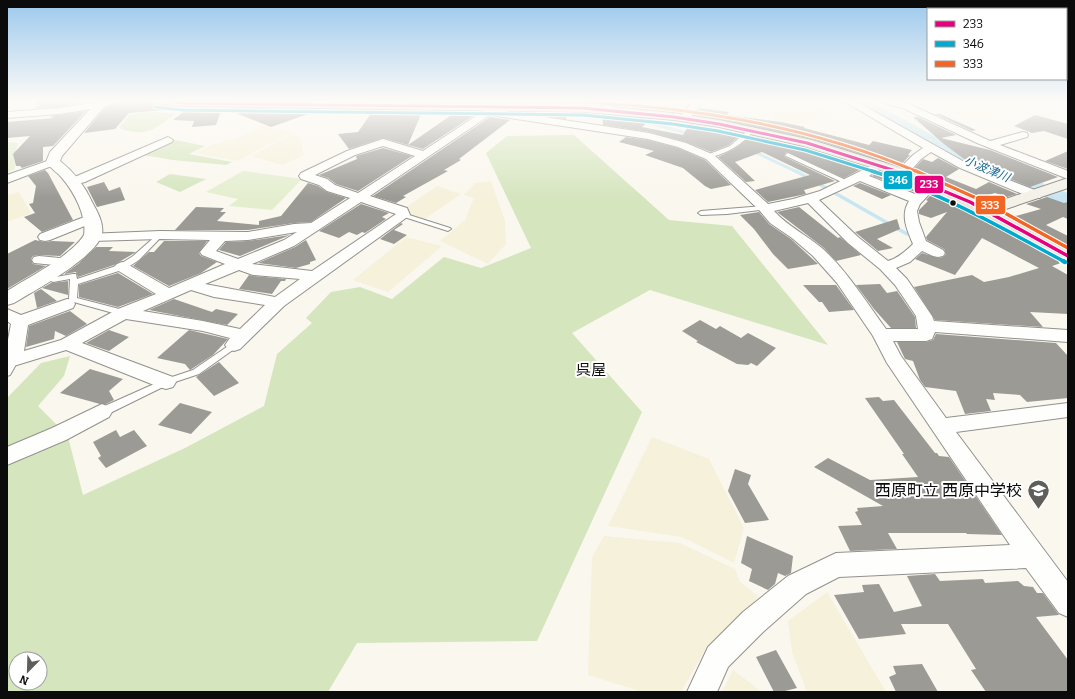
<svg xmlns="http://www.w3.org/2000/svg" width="1075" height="699" font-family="Bitter,'Noto Sans JP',serif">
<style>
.farmland{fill:#f6f1db}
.green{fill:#e4eecf}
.forest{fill:#d5e5be;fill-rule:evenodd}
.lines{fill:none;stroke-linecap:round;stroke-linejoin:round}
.stream-far1{stroke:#c7e6f2;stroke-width:3}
.stream{stroke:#c7e6f2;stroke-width:3.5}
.river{fill:#c7e6f2;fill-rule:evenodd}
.building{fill:#9c9a95}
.service-casing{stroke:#93918d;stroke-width:2}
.minor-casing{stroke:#93918d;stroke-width:2}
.tertiary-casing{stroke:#93918d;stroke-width:2}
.secondary-casing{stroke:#898884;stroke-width:2}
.primary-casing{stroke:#807f7a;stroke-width:2}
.service{fill:#fefefc;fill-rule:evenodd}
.minor{fill:#fefefc;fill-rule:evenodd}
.tertiary{fill:#fefefc;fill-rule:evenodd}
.secondary{fill:#f3f1e8;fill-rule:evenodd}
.primary{fill:#ebe5d8;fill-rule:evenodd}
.bus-1-far1-casing{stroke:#fff;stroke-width:5}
.bus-1-casing{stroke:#fff;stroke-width:5.5}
.bus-2-far2-casing{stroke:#fff;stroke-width:5}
.bus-2-far1-casing{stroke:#fff;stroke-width:5.5}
.bus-2-casing{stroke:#fff;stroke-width:8}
.bus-3-far1-casing{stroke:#fff;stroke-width:5}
.bus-3-casing{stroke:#fff;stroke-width:5.5}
.bus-1-far1{stroke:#e5007d;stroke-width:3}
.bus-1{stroke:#e5007d;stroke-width:3.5}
.bus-2-far2{stroke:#00a9ce;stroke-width:3}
.bus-2-far1{stroke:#00a9ce;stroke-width:3.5}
.bus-2{stroke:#00a9ce;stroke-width:4.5}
.bus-3-far1{stroke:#f26522;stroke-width:3}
.bus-3{stroke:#f26522;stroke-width:3.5}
.bus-dot{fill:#0b0b0b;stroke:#fff;stroke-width:1.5}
.labels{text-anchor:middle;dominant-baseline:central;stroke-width:4;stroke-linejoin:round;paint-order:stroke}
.far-water-label{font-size:12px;font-style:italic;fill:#1b6995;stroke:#fff}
.quarter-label{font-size:15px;fill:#0b0b0b;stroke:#fff}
.near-poi-label{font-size:16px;fill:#0b0b0b;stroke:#fff;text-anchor:end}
.line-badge{stroke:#fff;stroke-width:1.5}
.badge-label{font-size:11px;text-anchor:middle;font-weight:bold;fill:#fff}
</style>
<rect width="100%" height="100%" fill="#faf7ee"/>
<path class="farmland" d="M713,100H816L812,102L831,114L813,120L804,125L782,122L771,118L778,114Z
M922,100H1068L971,118Z
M262,126L292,132L237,161L195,153L211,145L236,138Z
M290,135L299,137L304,155L283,165L251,156Z
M491,181L505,221L506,244L488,264L440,241L465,220L474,198L464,195L475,183Z
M437,186L461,194L425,219L402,210Z
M19,192L31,213L7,222V195Z
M406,237L442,246L388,292L353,280Z
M652,437L709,459L744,528L734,563L682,537L608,526Z
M604,536L680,543L735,569L740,582L759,597L706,648L681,692H643L588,675L592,557Z
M827,592L886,692H807L792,652L788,621Z
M733,670L762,692H722Z"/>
<path class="green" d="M7,142L18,143L14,159L15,169L7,173Z
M243,171L302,179L272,210L229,206L238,199L206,192Z"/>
<path class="forest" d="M154,112L175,114C155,129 146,138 119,128L130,114Z
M574,135L669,220L732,226L828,345L650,290L572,333L642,412L537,641L357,643L328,692H7V461L67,433L83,495L185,448L264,406L277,354L312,323L306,318L331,292L360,287L392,299L444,257L481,268L531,248L486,153L507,136ZM16,659H40V683H16Z
M175,140L205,146L189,154L232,162L226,165L173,160L143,155Z
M170,174L206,179L180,192L156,182Z
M70,356L64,376L38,406L57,425L7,447V398L41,363Z"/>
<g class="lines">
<path class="stream-far1" d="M589,113L608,116
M641,121L691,134
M753,151L797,172"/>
<path class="stream" d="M796,171L907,234"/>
<path class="river" d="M848,100H868L976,159L1043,183L1046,188L1043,193L1035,194L962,167L850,103Z
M1056,189L1068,193V208L1048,201L1045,196L1048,191Z"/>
</g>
<path class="building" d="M30,100H99L59,107L37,108L35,107L41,106Z
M118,100H149L152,103L165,106V110L129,113L115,129L84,133L105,108L116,103Z
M188,108H222L216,125L192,127L194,121L173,120Z
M223,108L279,109L308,114L271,127Z
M701,108L729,112L727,115L781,122L805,127L804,128L869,145L873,141L912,150L908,155H910L900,166L812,139L695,115Z
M86,111L53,146L43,147V161L22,168L20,166H16L13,154L30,136L7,138V122L54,118L50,116Z
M380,111L422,112L408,145L383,138L349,149L338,134L358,132L370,115H377Z
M453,112H479L423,149L408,145L450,116Z
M545,113H567L566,119L544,116Z
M935,114H940L976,130L972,131Z
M602,115L651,119L642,127L683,135L690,124L742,134L729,145L711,152L686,142L649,132L603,125Z
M1035,115L1068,124V139L1044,131L1032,133L1014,126Z
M490,117L510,120L459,159L461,160L444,170L448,171L403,196L406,197L396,203L373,196Z
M913,117H918L956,135L941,138L990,150L1058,177L1030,187L1001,175L1004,174L973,159L968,162L944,144Z
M751,136L803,147L865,167L844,178L787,152L784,155L785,157L835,181L804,190L806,194L768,202L755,190L810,175L762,152L735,162L755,181L746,182L718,157L734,149Z
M626,137L648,140L678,148L705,160L731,185L711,189L705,186L683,168L645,155L654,151L619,142Z
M383,148L412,156L358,191L336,184L328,178L319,175L357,159L356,156Z
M1068,151V169L1045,161Z
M938,158L959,169L946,177L976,189L989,182L1017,194L1007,197L995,193L978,198L912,171L923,159L932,162Z
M45,170L48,173L73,220L42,232L24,217L35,213L29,204L33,203L36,186L28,176Z
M879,171L888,174L919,188L915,192L872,176Z
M104,182L109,191L120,187L125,200L97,207L87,187Z
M308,183L318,186L327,192L346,198L311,222L294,223L248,230H175L196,207L224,208L220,212H226L217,221L259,225V221L281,216Z
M860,183L891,195L882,199L853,186Z
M932,194L959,206L1064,262L1052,266L1068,275V314L1030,312L1043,327L935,320L914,287L972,275L984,282L1009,277L1039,268L982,238L955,275L915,259L922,253L938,258L943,257L946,254L944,249L927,240L926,237L947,212L931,218L919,214V210L928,201L926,200Z
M1047,197L1064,203L1068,202V219L1063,217L1046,225L1068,236V247L1012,217L1041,209L1026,204Z
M361,204L389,213L382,217L386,219L365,233L362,232L357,235L349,232L339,238L319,231Z
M799,207L838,238L840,237L861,255L836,261L824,248L777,212Z
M759,212L769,224L791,239L818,264L788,269L773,254L754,229L740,215Z
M897,219L900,229L877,239L893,248L878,251L855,232Z
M401,223L403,224L394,230L407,235L394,244L380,239Z
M290,235L240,256L219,250L226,242L248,241Z
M35,240L45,242L52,241L75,242L60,256L39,255L33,256L31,259L33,264L46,266L7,289V254Z
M306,240L316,260L310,262V264L296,268L258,263L295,247Z
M164,241H207L199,253L201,256L217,262L201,273L169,286L133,266L149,252H154Z
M96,247H113L109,251L136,252L114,265L78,277L76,272L64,274L78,264Z
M118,273L153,294L118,307L79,297V285Z
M249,275L253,276L286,279L285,281H281L272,294L239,289Z
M68,281V295L42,288L51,283Z
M880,284L887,293L897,291L915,317L916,328H891L874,309L856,285Z
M803,285H836L854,310L829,312L822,302H819Z
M41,289L57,301L37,308L34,293Z
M174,299L212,312L216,309L238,314L227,325L149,310Z
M70,311L87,324L66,336L55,331L54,339L26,347L29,326Z
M700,320L716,329L720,326L741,338L748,333L776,348L757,366L751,363L748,365L737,364L696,342L698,341L682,331Z
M109,330L129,337L109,351L86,343Z
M189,330L228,339L213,355L190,370L185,364L157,358Z
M936,334L1056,343L1068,356V398L1027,402L1020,395L993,393L995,400L986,399L991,411L965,414L956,391L925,387L920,380L913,361L905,359L897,342H926L933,340Z
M219,362L239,383L214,396L196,377Z
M90,369L123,379L109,391L114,400L106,404H100L60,393Z
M879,397L883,401L894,400L935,453H937L939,456L949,457L1002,535L967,534L966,533H888L897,549L850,551L838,526L862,525L855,512L858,511L857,508L883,506L814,467L828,458L870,480L918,477L902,454H904L865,398Z
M180,403L212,412L191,434L158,425Z
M116,430L120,437L134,430L147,446L106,468L98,458L101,456L93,442Z
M735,469L751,475L748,484L769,520L745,523L728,491Z
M747,536L793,556L791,573L785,576L778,573L775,584L768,590L749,581L752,569L741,563Z
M935,574L940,581L983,579L985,583L1018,581L1024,586L1033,587L1037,593H1043L1059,615L1036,617L1068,660V692H986L971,670L976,669L948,624H901L906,634L859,639L834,595L864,592L862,585L879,584L894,612L922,606L907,576Z
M776,650L797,688L781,692H774L756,657Z
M922,664L938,692H896L889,677L896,674L893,666Z"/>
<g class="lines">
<defs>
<path id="service" d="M752,127L755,129C742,145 727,154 707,158L704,156L730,146Z
M788,153L850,182L851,183L846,184L786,156L785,155Z
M765,206L768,208L767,209L727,214L701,215L698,213L701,211Z
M403,213L450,228L451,229L448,231L401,216L400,215Z
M160,233L162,234V236L139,260L125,269L78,284L77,298L127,311L128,313L127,315L124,316L70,301L69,299L70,279L53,282L49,280L50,278L73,274H76L77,279L119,265L133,256L158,234Z
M234,342L237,343L238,345L237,347L199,374L169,384L106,415H98L97,412L98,409L163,380L193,370Z
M13,358L18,361L10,375L7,376V364L10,359Z"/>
<path id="minor" d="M579,100H589L586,110H580L578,108Z
M603,100H613L611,111H605Z
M694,100H705L689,119H681L680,117Z
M842,100H854L968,164L1040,192L1042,195L1040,198H1032L960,168L931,152L921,159L906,176H898L896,173L898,170L913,155L923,148Z
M878,100H894L909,104L990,141L1023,132L1027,133L1028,135L1027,137L1000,145L1068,171V179L977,143L903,108L880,102Z
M100,102L103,103L105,105L103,107L59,114L7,118V112L59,108Z
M500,107L503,108L504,111L649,133L686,143L714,155L768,204L793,199L820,191L879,162L883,163L885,165L869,176L915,194L927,182H935L937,185L935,188L920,204L917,211L919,222L926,241L943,250L945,253L943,256L938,257L933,256L922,251L910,262L896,268L907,279L932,316L934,321L1068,330V342L935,332L932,339L926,341H893L901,356L946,418L1068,403V417L956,432L1068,582V617L1059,613L1026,568L839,577L806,594L763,632L728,667L717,692H687L708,647L743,612L788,576L836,553L1010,545L887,363L873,336L837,283L813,256L792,238L770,223L760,211L706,159L678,147L648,139L490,115L370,196L407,208L410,215L284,306L240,349L234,351L228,349L225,345L230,338L203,331L126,319L82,343L173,377L176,382L173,387L166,389L159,387L66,350L7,368V345L11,324L7,321V309L21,315L67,299L73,300L75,304L73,308L28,325L24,351L61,340L118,309L156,294L117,270L114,267L117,264L122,262L127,264L169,288L225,264L202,255L200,252L210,240L160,239L92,241L87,240L85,237L87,234L160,231L248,232L294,224L311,223L350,198L327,191L319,185L301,179L299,176L301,173L347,151L383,139L423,151L485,110ZM383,146L415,156L358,193L335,185L327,179L315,175L355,155ZM860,181L909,201C900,215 907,230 913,244C906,251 898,258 888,261L858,237L819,200ZM361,202L396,214L312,271L252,264L294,246ZM808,203L848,243L880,269L895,285L916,316L918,329H886C866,302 848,272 823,249C808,236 786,225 774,211ZM297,232L284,240L238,259L216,251L225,241L248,240ZM239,270L253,275L300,279L275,297L205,284ZM191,290L214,297L265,305L240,329L203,321L143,311Z
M168,137L173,140L172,142L85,182L73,185L69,184L67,181L69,178L77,176Z
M53,159L57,160L59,162L57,164L7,183V175Z
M92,214L97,215L99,218L97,221L50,240L45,241L40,240L38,237L40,234Z
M39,256L70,259L72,262L70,265L65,266L34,263L32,260L34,257Z
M102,404L109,407L112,412L109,417L66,440L7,465V447L52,428Z"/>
<path id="tertiary" d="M102,100H117L115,102L104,107L62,156L60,161C74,172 85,186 92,202C97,211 104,223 102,234C97,257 34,291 14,303L7,305V291C29,277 71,256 84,235C87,216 74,192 62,178C57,172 50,168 46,162L50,152L96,103Z
M491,100H503L498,108H490L488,106Z"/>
<path id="secondary" d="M1068,178V188L991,214L985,216L979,214L977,211L979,208Z"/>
<path id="primary" d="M150,100L583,104L674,113L719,120L812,140L899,167L976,199L1068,249V261L1062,260L964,206L889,173L803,146L719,127L674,120L583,112L183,106L156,103L152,102Z"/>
</defs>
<use href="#service" class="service-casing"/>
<use href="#minor" class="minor-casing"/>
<use href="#tertiary" class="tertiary-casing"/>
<use href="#secondary" class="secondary-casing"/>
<use href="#primary" class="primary-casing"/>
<use href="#service" class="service"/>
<use href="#minor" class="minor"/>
<use href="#tertiary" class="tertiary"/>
<use href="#secondary" class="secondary"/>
<use href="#primary" class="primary"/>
<defs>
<path id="bus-1-far1" d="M156,100L183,103L583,108L674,117L719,124L807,143L899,172"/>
<path id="bus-1" d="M896,171L970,202L1068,256"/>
<path id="bus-2-far2" d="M155,107L183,110L583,115L673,124L718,131L805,150L875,172"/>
<path id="bus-2-far1" d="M872,171C940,192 1002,228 1065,262"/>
<path id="bus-2" d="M1063,261L1065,262"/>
<path id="bus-3-far1" d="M500,100C641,100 787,116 918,172"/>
<path id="bus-3" d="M916,171L985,202L1068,248"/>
</defs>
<use href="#bus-1-far1" class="bus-1-far1-casing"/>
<use href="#bus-1" class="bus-1-casing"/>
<use href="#bus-2-far2" class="bus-2-far2-casing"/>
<use href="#bus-2-far1" class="bus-2-far1-casing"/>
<use href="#bus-2" class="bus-2-casing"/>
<use href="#bus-3-far1" class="bus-3-far1-casing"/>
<use href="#bus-3" class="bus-3-casing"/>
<use href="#bus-1-far1" class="bus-1-far1"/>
<use href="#bus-1" class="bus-1"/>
<use href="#bus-2-far2" class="bus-2-far2"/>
<use href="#bus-2-far1" class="bus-2-far1"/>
<use href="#bus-2" class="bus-2"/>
<use href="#bus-3-far1" class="bus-3-far1"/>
<use href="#bus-3" class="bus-3"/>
</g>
<linearGradient id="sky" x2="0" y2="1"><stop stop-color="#9bc8ec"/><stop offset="0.51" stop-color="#fdfbf7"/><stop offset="1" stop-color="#fdfbf7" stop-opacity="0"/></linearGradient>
<rect width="1075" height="198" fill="url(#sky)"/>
<defs>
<symbol id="school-pin" viewBox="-11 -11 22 30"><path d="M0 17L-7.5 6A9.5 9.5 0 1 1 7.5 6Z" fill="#5f5e5a" stroke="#fff"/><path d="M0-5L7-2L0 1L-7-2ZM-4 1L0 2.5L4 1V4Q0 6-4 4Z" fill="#fff"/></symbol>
</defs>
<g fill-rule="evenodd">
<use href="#school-pin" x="1026" y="478" width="25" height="34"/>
</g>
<circle class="bus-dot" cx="953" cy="203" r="3.5"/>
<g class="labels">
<g class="far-water-label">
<text transform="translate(987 169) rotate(23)">小波津川</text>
</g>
<g class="quarter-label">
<text x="591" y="370">呉屋</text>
</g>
<g class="near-poi-label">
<text x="1022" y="490">西原町立 西原中学校</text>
</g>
</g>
<g class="line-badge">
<rect x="883" y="170" width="30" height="20" rx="4" fill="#00a9ce"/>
<rect x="914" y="175" width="30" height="19" rx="4" fill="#e5007d"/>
<rect x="975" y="195" width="31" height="20" rx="4" fill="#f26522"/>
</g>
<g class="badge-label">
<text x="898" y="184">346</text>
<text x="929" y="188">233</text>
<text x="990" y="209">333</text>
</g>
<rect width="1075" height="699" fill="none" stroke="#0b0b0b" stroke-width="16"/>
<rect x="927" y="8" width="140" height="72" fill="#ffffff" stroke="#9d9d9d"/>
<rect x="935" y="21" width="20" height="6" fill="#e5007d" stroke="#9d9d9d"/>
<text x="963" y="28" font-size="12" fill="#0b0b0b">233</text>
<rect x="935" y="41" width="20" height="6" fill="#00a9ce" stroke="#9d9d9d"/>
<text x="963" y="48" font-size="12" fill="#0b0b0b">346</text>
<rect x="935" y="61" width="20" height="6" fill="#f26522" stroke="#9d9d9d"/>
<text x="963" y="68" font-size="12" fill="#0b0b0b">333</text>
<g transform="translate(28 671) rotate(203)"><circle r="19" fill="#ffffff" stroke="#9d9d9d"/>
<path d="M0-3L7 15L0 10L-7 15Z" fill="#5f5e5a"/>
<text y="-6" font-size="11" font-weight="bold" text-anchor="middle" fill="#0b0b0b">N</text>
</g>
</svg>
